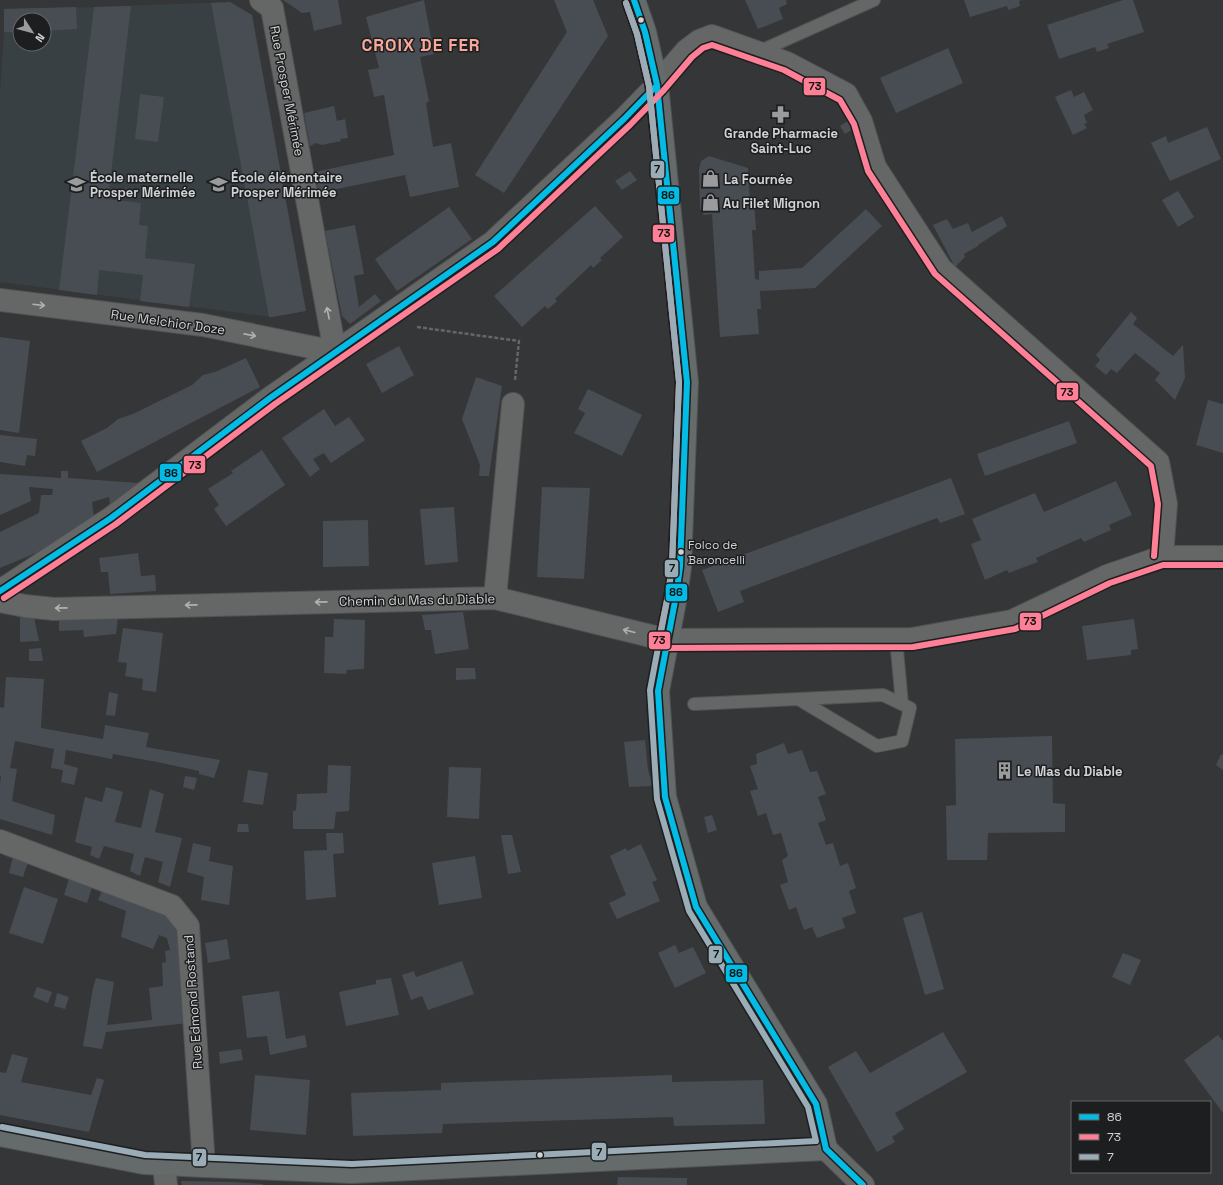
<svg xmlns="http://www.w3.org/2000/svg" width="1223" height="1185" font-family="'Space Grotesk',sans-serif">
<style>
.built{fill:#384043;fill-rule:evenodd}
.building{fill:#484d53}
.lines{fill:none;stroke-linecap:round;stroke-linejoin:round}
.lane-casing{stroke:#505253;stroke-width:14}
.street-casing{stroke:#505253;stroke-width:24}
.secondary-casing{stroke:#505253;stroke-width:24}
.path{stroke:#656666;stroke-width:2.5;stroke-dasharray:4 2;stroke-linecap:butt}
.lane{stroke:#656666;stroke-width:12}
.street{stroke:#656666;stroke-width:22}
.secondary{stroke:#656b6b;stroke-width:22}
.bus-1-casing{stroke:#1d1e1f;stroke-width:9}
.bus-2-casing{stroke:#1d1e1f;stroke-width:9}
.bus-3-casing{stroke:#1d1e1f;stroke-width:9}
.bus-1{stroke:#02bce5;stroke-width:6}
.bus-2{stroke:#ff8096;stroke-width:6}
.bus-3{stroke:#9aacb6;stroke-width:6}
.oneway{stroke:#b0b2b2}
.bus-dot{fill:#d0d2d3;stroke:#1d1e1f;stroke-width:1.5}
.labels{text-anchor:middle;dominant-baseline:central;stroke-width:3;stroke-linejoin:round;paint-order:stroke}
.bus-label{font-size:12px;fill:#d0d2d3;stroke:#1d1e1f;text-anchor:start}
.street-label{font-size:13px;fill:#d0d2d3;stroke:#1d1e1f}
.poi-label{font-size:13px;font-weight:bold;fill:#d0d2d3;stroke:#1d1e1f;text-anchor:start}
.district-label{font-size:17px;font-weight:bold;letter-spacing:1px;fill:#faa89a;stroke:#1d1e1f}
.line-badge{stroke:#1d1e1f;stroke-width:1.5}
.pale-badge-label{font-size:11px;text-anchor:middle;font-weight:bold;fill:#111}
</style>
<rect width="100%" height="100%" fill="#353637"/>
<path class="built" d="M230,2L252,15L306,311L272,317L0,282V93L4,32V9L94,7ZM20,20H44V44H20Z"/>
<path class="building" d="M283,0H338L342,24L314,31L310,12L302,13Z
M424,0L434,54L420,57L429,101L426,103L433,147L451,143L459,187L410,197L405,175L318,193L315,172L394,155L384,95L374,97L368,70L379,68L366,17Z
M554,0H593L608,36L504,193L475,175L567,32Z
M745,0H786L787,4L779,8L783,19L758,29Z
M964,0H1022L1019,1L1020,6L1008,10L1007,6L970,17Z
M1123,0H1133L1144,32L1107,44L1109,48L1097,52L1095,47L1059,59L1047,25Z
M230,2L252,15L306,311L272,317H269L211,3Z
M131,6L108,199L141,203L139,225L148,226L145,258L195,264L189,307L140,301L143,275L99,270L97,295L59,290L94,7Z
M76,7L77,29L44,31V20H20V32H4V9Z
M948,48L963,83L896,113L880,78Z
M1071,90L1074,97L1084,92L1093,110L1084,115L1087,123L1084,124L1087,128L1073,135L1055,97Z
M140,94L164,97L158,142L135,139Z
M334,106L337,121L345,119L348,138L340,139L341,141L322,145L316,143L310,146L304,113Z
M853,118L858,126L845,134L840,126Z
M1207,127L1221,159L1170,181L1151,143L1166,136L1168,143Z
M709,156L748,168L750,202H754L756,230H752L755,279L759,280V271L802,268L866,209L882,226L815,288L760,291L761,309H757L759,334L720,337L712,214L704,215L700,209L699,170L701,161Z
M630,171L637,180L622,190L615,181Z
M1178,191L1194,217L1178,227L1162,200Z
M595,206L623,237L600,258L602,260L593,268L591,265L555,299L557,301L548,309L545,306L522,327L494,296Z
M449,207L472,239L397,291L375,259Z
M1002,216L1007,226L978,245V246L964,254L965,257L955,267L933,225L947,219L953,229L968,223L972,232Z
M355,225L364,274L354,276L359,307L375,294L381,301L350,324L342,316L325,231Z
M1131,312L1137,318L1133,324L1173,356L1183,345L1185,378L1175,400L1155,380L1160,373L1135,353L1117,373L1111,369L1106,375L1095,366L1100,360L1096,355Z
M0,337L30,341L19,433L0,430Z
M399,346L414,375L382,393L366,364Z
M246,358L260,387L97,472L81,441L107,428L118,419L135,413L192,385L203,375L215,372Z
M476,377L502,386L489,476H479L480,465L462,419Z
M588,389L642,415L622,456L574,433L585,413L578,409Z
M1208,400L1223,404V453L1196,445Z
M324,409L335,426L349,417L365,440L331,463L324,453L313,459L320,469L310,477L282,438Z
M1069,421L1077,443L985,476L977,454Z
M0,435L37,439L35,456L27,455L25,466L0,462Z
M262,450L285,485L226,526L214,509L219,505L208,489L233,473L231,471Z
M61,471H68V478L139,483L140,484L110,505L109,497L92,502L94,517L48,548L0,568V532L39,513L41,495H52L53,489L29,487L31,501L0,515V474L61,478Z
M951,478L965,514L940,523L937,518L740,591L744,602L718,612L702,570Z
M1116,481L1132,515L1109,525L1111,530L1084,542L1081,538L1036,558L1038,562L1009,573L1007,570L985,580L971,544L981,540L972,519L1035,493L1044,512Z
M542,487L590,488L584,579L537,577Z
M454,507L458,562L425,565L420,509Z
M368,520L369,566L323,567V521Z
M138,553L141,576L155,575L156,591L110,594L108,572H101L99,558Z
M119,610L116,634L84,637L83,630L59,631V616Z
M463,612L469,649L435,654L431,630H425L422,615Z
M20,617H34L39,641L20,642Z
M334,619L365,620L364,669L347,670L346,674L324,673L325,637H333Z
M1134,619L1138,649L1131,650V655L1087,660L1082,626Z
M123,628L163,633L156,692L142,690L143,679L125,676L127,663L118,662Z
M41,648L43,661H29V649Z
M456,668H475L476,679L456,680Z
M6,677L44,679L41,728L103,739L105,725L149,733L146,747L220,760L214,778L199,774V771L157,762L113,754L112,759L66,750L64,764L78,768L74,785L61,782L63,770L51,768L54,749L15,741L10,768L17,769L12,801L55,815L52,835L0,819V784L1,776L0,775V707L4,708Z
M109,692L118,694L115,716L106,715Z
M1052,736L1053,803L1065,804V832L988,833L987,860H947L946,806L956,805L955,739Z
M645,740L648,770L653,786L629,787L624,742Z
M784,743L788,754L802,750L810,772L817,771L826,794L818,797L826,820L818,823L826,845L833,843L840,866L848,863L856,888L849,891L856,913L842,918L845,928L817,938L812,927L804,930L796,907L789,910L780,885L788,882L782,860L788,856L781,833L773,835L766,813L758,816L750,791L758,789L750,766L757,764L756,754Z
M1221,754L1223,755V770L1216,765Z
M328,765L351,766L349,811L336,812L334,829H293V811L296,810L297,794L327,793Z
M449,767L481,768L479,819L447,817Z
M248,770L268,773L263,805L243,802Z
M185,776L197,778L194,790L183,787Z
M106,787L123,792L115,822L141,828L150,789L164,794L155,832L182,838L170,887L158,882L163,862L145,857L140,876L130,871L134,854L104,846L99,859L90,855L92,847L75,842L85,797L102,802Z
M712,815L717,830L708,833L704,817Z
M238,824H248L249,832H237Z
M326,833H343L344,853L333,854L336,897L306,900L304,851L327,850Z
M501,835H512L521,872L508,874Z
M193,843L211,847L209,861L233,866L229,905L201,900L204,877L187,872Z
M641,844L657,880L652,882L660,901L617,919L609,903L626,895L610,856L626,848L627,851Z
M14,852L29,859L23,877L9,873Z
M475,856L482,898L439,905L432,863Z
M70,875L93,884L87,903L64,895Z
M24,887L58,899L43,944L9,933Z
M103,888L166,914L179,927L188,1023L106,1032L102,1049L83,1046L93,988L96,978L114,982L107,1025L152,1020L149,988L163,986L162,963L166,962L165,951L170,950L167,938L159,935L153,949L121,937L126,911L98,900Z
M922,912L944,989L925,995L903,918Z
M227,939L230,959L208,963L205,943Z
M675,945L679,953L693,947L706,973L675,988L658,953Z
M1123,953L1141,960L1130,985L1112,977Z
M462,961L474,994L428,1010L422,996L411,1000L402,975L414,971L416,977Z
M391,978L399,1015L346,1026L339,992L376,984V980Z
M37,987L52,992L48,1003L33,997Z
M279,991L286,1039L305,1035L307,1047L270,1055L267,1036L247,1038L242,996Z
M57,993L69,997L65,1009L54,1006Z
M943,1032L967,1072L895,1113L904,1129L892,1137L895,1142L877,1152L828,1067L856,1051L870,1073Z
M1218,1035L1223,1041V1113L1184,1060Z
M241,1049L243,1060L220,1064L219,1052Z
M12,1054L28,1058L21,1082L91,1095L97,1078L104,1080L89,1132L0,1115V1072L6,1073Z
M255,1075L310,1080L306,1135L250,1130Z
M672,1075V1082L763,1080L765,1124L674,1126L673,1117L443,1124L442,1133L353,1136L351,1093L441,1090V1083Z
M618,1177L687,1178V1185H617Z
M181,1181L233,1182L263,1184V1185H182Z"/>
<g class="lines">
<defs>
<path id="lane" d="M758,52L874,0
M896,639L902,704
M694,704L883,695L910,708L902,741L877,746L800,700"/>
<path id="street" d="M261,0L272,8L335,352
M0,300L203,325L335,352
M0,591L111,518L270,398L493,242L624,119L657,85L686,51L699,41L712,36L787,63L846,94L861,121L875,167L941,269L1158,462L1166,504L1162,557
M495,598L513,404
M0,601L25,606L54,609L495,598L667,640L912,639L1012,621L1107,576L1162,557H1223
M0,841L172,906L188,926L204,1166
M826,1149L863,1185
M164,1164L166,1185"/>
<path id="secondary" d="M0,1135L144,1163L204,1166L352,1172L826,1149L816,1104L696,907L665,797L658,691L676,596L680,567L687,382L657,85L645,32L634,0"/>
</defs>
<use href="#lane" class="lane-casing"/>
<use href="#street" class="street-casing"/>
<use href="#secondary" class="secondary-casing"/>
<path class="path" d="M417,327L519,341L515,380"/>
<use href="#lane" class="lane"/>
<use href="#street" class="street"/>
<use href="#secondary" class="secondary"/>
<defs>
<path id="bus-1" d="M634,0L645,32L657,85L687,382L680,567L676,596L658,691L665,797L696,907L816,1104L826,1149
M0,591L111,518L270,398L493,242L624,119L657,85
M826,1149L863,1185"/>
<path id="bus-2" d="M626,3L637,34L649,86L679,382L672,566L668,595L659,639L661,646L667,648L913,647L1015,629L1110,583L1163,565H1223
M4,598L116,524L275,404L498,249L630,125L663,91L692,57L703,48L712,45L784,70L840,100L854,124L868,171L935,274L1151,466L1158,504L1154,556"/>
<path id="bus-3" d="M2,1127L145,1155L352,1164L816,1141L808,1107L689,911L657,799L650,690L668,595L672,566L679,382L649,86L637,34L626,3"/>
</defs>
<use href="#bus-1" class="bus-1-casing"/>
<use href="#bus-2" class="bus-2-casing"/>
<use href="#bus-3" class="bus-3-casing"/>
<use href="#bus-1" class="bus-1"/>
<use href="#bus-2" class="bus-2"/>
<use href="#bus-3" class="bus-3"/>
</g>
<defs><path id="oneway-shaft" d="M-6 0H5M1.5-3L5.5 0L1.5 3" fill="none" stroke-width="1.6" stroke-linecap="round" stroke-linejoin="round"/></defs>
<g class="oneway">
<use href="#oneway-shaft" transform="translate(39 305) rotate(7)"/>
<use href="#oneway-shaft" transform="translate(328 313) rotate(-101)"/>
<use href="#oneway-shaft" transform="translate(250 335) rotate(11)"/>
<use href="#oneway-shaft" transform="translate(321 602) rotate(179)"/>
<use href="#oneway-shaft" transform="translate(191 605) rotate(179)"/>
<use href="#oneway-shaft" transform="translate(61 608) rotate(179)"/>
<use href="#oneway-shaft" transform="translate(629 631) rotate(-166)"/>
</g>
<defs>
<symbol id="pharmacy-bare" viewBox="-9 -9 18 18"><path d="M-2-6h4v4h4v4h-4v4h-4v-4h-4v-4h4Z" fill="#9a9b9c" stroke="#1d1e1f" stroke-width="2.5" paint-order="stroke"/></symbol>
<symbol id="shop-bare" viewBox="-9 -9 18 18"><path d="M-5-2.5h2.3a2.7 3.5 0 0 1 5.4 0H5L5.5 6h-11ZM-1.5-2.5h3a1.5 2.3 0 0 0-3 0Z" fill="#9a9b9c" stroke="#1d1e1f" stroke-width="2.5" paint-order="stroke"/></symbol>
<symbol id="school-bare" viewBox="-9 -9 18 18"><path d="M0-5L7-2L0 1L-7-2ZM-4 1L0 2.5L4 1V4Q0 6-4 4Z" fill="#9a9b9c" stroke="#1d1e1f" stroke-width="2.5" paint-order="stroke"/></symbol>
<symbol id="building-bare" viewBox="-9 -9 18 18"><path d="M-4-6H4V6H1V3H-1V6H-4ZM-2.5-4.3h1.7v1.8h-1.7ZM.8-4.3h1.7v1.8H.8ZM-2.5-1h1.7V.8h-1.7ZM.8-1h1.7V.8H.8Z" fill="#9a9b9c" stroke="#1d1e1f" stroke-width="2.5" paint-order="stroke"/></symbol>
</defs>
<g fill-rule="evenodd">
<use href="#pharmacy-bare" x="768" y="102" width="25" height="25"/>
<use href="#shop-bare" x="698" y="166" width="25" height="25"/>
<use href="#school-bare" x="64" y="172" width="25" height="25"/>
<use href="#school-bare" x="206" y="172" width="25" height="25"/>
<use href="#shop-bare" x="698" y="190" width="25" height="25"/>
<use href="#building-bare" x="992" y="758" width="25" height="25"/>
</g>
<g class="bus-dot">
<circle cx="641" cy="20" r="3.5"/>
<circle cx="681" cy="552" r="3.5"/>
<circle cx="540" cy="1155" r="3.5"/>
</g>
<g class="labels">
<g class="bus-label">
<text x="688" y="545">Folco de<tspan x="688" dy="15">Baroncelli</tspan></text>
</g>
<g class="street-label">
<text transform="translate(287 91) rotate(79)">Rue Prosper Mérimée</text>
<text transform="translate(168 322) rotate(8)">Rue Melchior Doze</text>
<text transform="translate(417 600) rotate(-1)">Chemin du Mas du Diable</text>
<text transform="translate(193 1002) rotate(-94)">Rue Edmond Rostand</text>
</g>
<g class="poi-label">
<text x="781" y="133" text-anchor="middle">Grande Pharmacie<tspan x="781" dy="15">Saint-Luc</tspan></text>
<text x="90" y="177">École maternelle<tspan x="90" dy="15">Prosper Mérimée</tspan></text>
<text x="231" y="177">École élémentaire<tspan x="231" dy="15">Prosper Mérimée</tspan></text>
<text x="724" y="179">La Fournée</text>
<text x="723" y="203">Au Filet Mignon</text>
<text x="1017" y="771">Le Mas du Diable</text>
</g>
<g class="district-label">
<text x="421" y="45">CROIX DE FER</text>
</g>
</g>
<g class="line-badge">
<rect x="803" y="77" width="23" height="19" rx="4" fill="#ff8096"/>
<rect x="650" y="160" width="15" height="19" rx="4" fill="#9aacb6"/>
<rect x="657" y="186" width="23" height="19" rx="4" fill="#02bce5"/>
<rect x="652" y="224" width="23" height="19" rx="4" fill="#ff8096"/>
<rect x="1056" y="382" width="23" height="19" rx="4" fill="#ff8096"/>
<rect x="183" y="455" width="23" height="19" rx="4" fill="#ff8096"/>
<rect x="159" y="463" width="23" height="19" rx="4" fill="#02bce5"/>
<rect x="664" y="559" width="15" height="19" rx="4" fill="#9aacb6"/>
<rect x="665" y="583" width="23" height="19" rx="4" fill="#02bce5"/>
<rect x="1019" y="612" width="23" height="19" rx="4" fill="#ff8096"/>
<rect x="648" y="631" width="23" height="19" rx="4" fill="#ff8096"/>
<rect x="708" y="945" width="15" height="19" rx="4" fill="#9aacb6"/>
<rect x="725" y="964" width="23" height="19" rx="4" fill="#02bce5"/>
<rect x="591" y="1142" width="16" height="19" rx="4" fill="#9aacb6"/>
<rect x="192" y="1148" width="15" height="19" rx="4" fill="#9aacb6"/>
</g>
<g class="pale-badge-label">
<text x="815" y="90">73</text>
<text x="657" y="173">7</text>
<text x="668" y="199">86</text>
<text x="664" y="237">73</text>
<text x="1067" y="396">73</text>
<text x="195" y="469">73</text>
<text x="171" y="477">86</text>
<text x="672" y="572">7</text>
<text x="676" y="596">86</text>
<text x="1030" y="625">73</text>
<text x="659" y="644">73</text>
<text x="716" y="958">7</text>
<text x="736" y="977">86</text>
<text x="599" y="1156">7</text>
<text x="199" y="1161">7</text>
</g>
<rect x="1071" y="1101" width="140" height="72" fill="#1d1e1f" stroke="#656667"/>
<rect x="1079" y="1114" width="20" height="6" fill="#02bce5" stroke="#656667"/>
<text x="1107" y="1121" font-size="12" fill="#d0d2d3">86</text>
<rect x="1079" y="1134" width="20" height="6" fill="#ff8096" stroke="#656667"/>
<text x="1107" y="1141" font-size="12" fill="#d0d2d3">73</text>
<rect x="1079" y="1154" width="20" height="6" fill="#9aacb6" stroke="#656667"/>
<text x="1107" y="1161" font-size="12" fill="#d0d2d3">7</text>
<g transform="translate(32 32) rotate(126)"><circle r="19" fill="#1d1e1f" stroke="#656667"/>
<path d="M0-3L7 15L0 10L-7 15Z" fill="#9a9b9c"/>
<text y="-6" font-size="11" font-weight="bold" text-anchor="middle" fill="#d0d2d3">N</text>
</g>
</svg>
